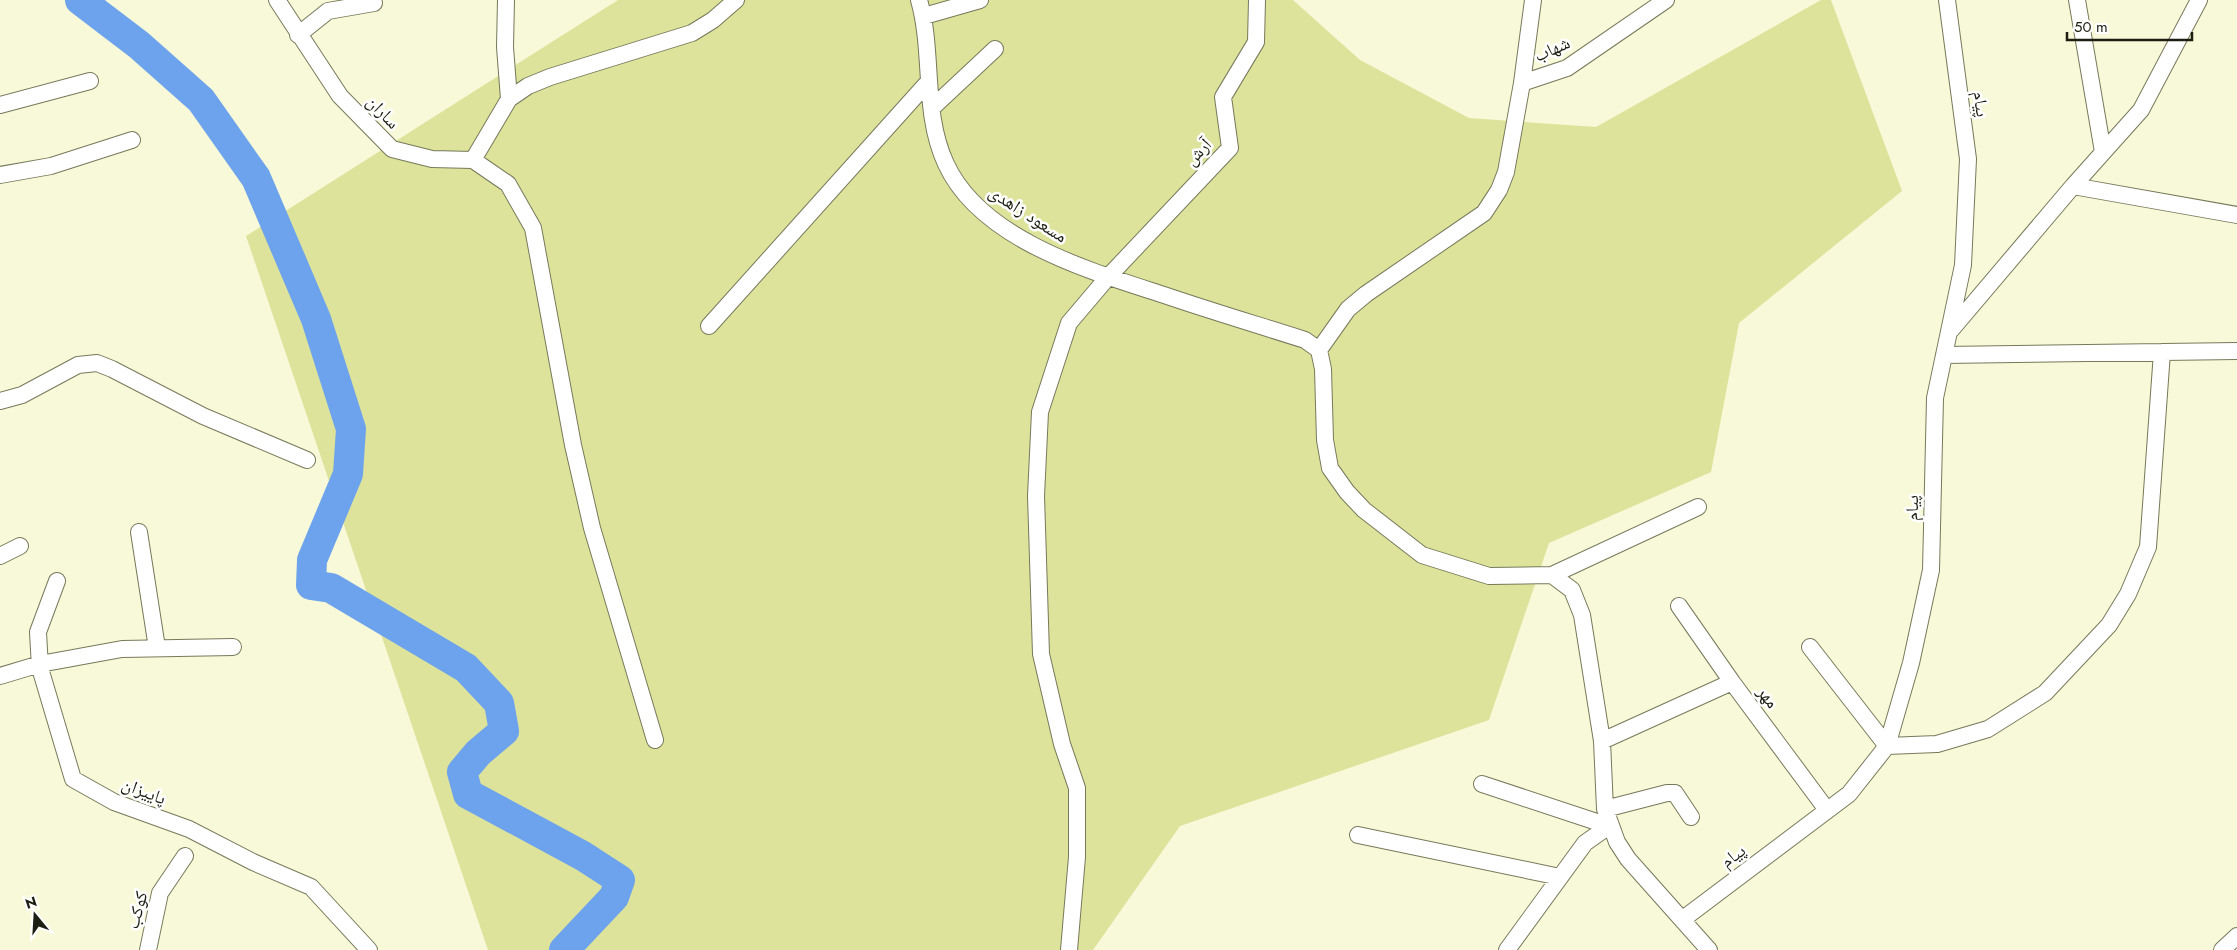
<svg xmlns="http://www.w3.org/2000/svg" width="2237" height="950" font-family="Jost,'Noto Naskh Arabic',sans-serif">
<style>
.green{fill:#dee39c}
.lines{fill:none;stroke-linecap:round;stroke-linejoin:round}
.river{stroke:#6da3ec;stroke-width:30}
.minor-casing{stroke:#77795b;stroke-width:18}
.minor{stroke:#fff;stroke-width:16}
.labels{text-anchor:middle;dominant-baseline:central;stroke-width:5;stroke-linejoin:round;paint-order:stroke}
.street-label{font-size:18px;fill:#1d1e12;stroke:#fff}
</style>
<rect width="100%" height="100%" fill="#f7f9d8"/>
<path class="green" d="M618,0H1293L1360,60L1469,118L1596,127L1821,0H1831L1902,191L1739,323L1711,472L1549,543L1489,720L1180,826L1093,950H488L246,236Z"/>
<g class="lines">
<path class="river" d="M80,0L139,45L201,100L256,178L316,319L351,429L348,474L312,560L311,585L331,588L466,668L499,703L504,731L478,753L462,772L468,794L583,856L620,880L614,897L564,950"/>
<defs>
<path id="minor" d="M277,0L340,96L392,149L432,159L473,160L509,99L528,86L550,77L692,33L713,20L736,0
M506,0L505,47L509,99
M919,0C934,53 922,113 946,164C981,240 1090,271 1164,295C1211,311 1258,325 1305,340L1319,350
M1533,0L1522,83L1567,68L1666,0
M2077,0L2103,152
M924,16L980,0
M298,35L328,11L374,3
M1522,83L1506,172L1499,190L1484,213L1366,294L1348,309L1319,350L1323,369L1325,440L1330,468L1347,492L1364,510L1422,555L1489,576L1552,575L1572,590L1582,615L1602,741L1605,809L1617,842L1628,859L1709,950
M0,105L90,81
M932,108L995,49
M473,160L508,184L533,228L573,445L592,528L655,740
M0,175L51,166L132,140
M2073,186L2141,110L2199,0
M709,326L929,81
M1951,330L2073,186L2237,215
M1944,355L2237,351
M0,401L22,395L78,365L97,363L112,369L203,416L307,460
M139,532L157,648
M0,556L20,546
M1552,575L1698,507
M57,581L38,632L40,668L73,779L114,802L189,829L253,862L311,887L369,950
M1679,606L1732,682L1827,810
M1810,647L1887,746L1937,744L1988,729L2045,693L2109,625L2128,594L2148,547L2162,352
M0,676L40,664L122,649L233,647
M1602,741L1732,682
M1482,784L1609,826
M1605,809L1667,793H1675L1691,817
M1358,835L1560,877
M1683,919L1849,794L1887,746L1911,663L1931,570L1935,398L1963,265L1968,159L1947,0
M148,950L160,893L185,856
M1069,950L1077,857V788L1062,744L1041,654L1036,496L1040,412L1069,323L1108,277L1230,148L1223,97L1256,42L1257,0
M1507,950L1585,843L1609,826
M2222,950L2237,936"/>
</defs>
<use href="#minor" class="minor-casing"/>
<use href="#minor" class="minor"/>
</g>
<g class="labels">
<g class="street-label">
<text transform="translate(1552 49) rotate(-24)">شهاب</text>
<text transform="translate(1981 104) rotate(82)">پیام</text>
<text transform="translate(383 112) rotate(46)">ساران</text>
<text transform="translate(1198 152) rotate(-47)">آرش</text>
<text transform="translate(1028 214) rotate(33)">مسعود زاهدی</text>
<text transform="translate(1912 508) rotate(-89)">پیام</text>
<text transform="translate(1768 697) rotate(53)">مهر</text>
<text transform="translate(144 791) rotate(21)">پاییزان</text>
<text transform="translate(1733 856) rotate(-37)">پیام</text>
<text transform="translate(137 910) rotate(-75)">کوکب</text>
</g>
</g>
<g transform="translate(35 915) rotate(342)" stroke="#ffffff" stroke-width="4" paint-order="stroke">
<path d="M0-4L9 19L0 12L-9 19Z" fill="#1d1e12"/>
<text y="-8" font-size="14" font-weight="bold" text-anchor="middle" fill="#1d1e12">N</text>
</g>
<path d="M2067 32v8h125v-8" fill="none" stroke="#1d1e12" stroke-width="2.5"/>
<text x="2074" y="32" font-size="15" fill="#1d1e12" stroke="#ffffff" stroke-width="4" paint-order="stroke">50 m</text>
</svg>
